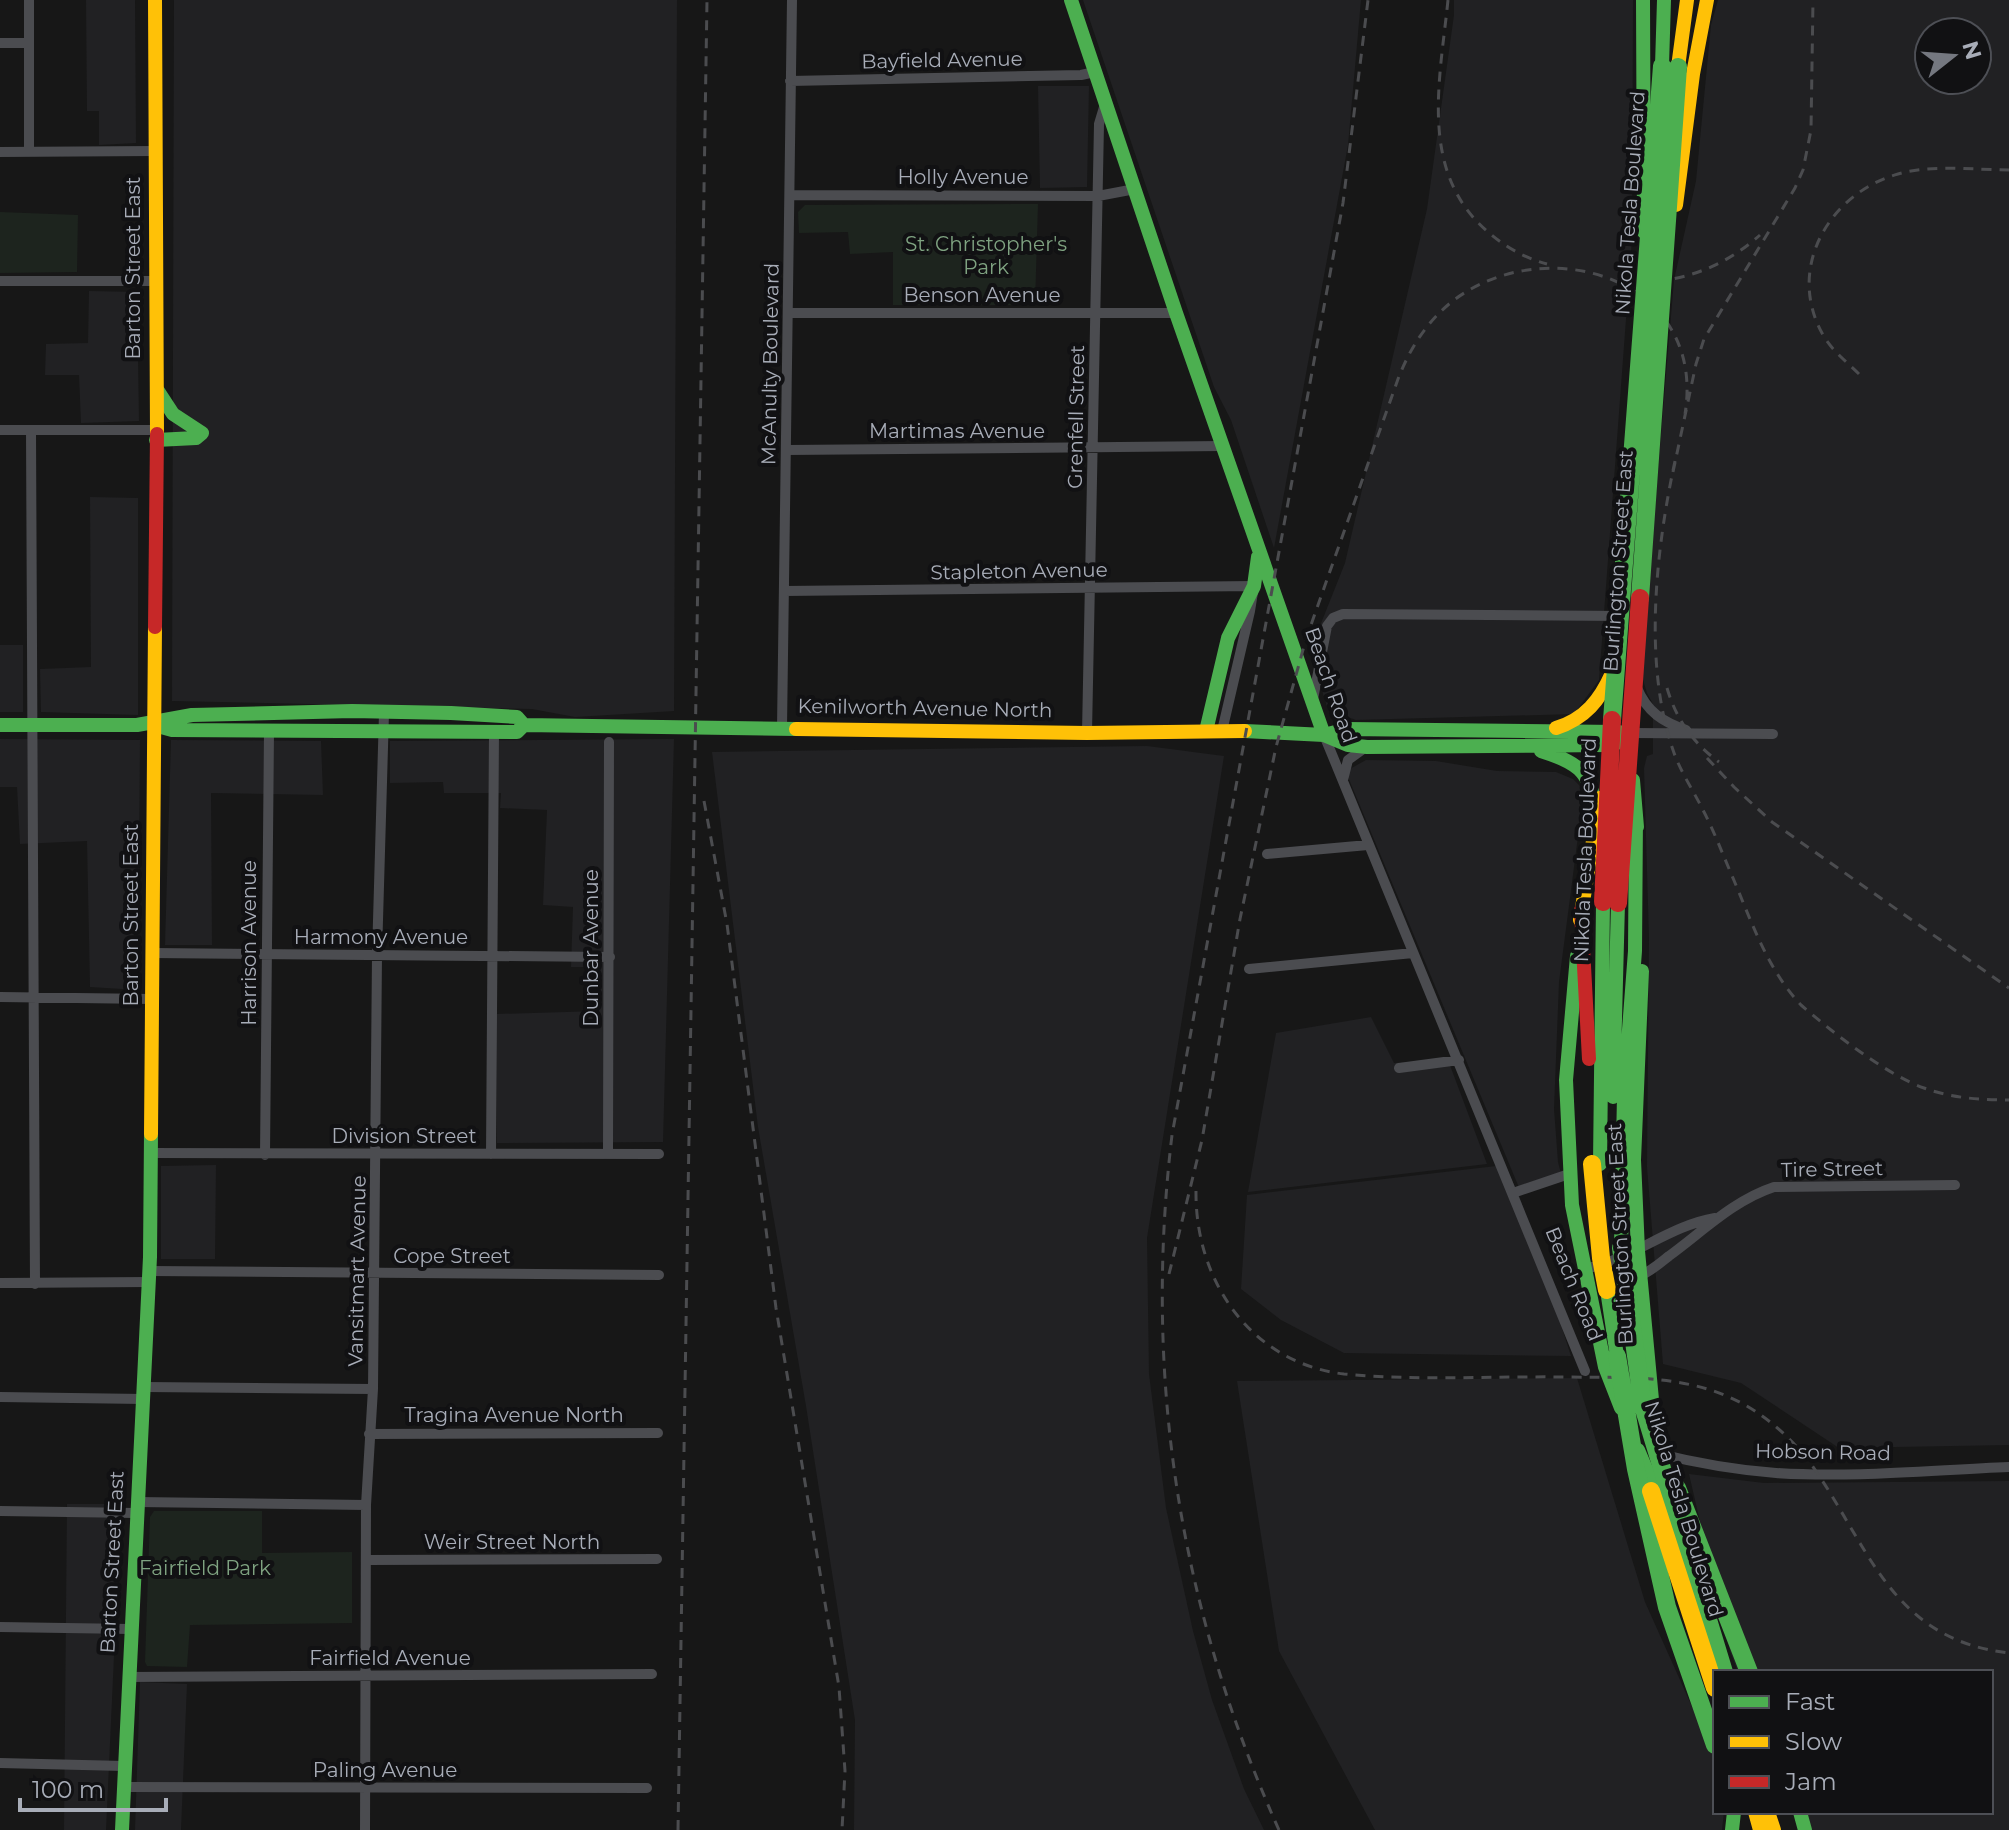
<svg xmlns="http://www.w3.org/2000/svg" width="2009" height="1830" font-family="Montserrat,sans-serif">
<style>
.built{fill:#212123;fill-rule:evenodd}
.green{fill:#1d241e}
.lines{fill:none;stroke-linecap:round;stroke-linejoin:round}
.street{stroke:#4b4c50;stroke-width:10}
.fast{stroke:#4caf50;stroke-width:14}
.slow{stroke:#ffc107;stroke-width:14}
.jam{stroke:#c62828;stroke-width:14}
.rail{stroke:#4b4c4f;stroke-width:3;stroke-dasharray:10 8;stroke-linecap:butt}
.fast-bridge{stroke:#4caf50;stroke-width:18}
.slow-bridge{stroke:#ffc107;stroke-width:18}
.jam-bridge{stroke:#c62828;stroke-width:18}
.labels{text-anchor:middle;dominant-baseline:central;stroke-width:8;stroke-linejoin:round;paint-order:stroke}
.street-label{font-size:20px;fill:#a8adb8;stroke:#111113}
.park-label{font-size:20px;fill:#7fa381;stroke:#111113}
</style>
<rect width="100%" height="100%" fill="#171717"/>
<path class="built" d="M86,0H135L136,143L99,145V111H87Z
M174,0H677L674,711L575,717L532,709L172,701Z
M1083,0H1361L1348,145L1274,548L1231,420L1214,387Z
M1454,0H1633L1632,239L1599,680L1574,714L1356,720L1328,710L1310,651L1345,563L1427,209L1454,15Z
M1718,0H2009V1445L1839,1448L1741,1383L1663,1364L1647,1167L1649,938L1644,768L1647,756L1653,754V704L1647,693L1641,673L1674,280L1696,181L1711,25ZM1929,32H1977V80H1929Z
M1038,86H1089L1087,187L1040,188Z
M89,291L137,292L139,421L81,423L79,375H45L46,344L88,343Z
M90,497L138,498V715L41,712L40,669L91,667Z
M0,645H23V712H0Z
M0,739L140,740L138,990L90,987L87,841L20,844L17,787H0Z
M674,739L663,1142L497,1143L496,1014L599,1011V967H571L573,907L543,905L547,810L500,808L501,793H444L443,782L390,783V741Z
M171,740L321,741L323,795L211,793L212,945H165Z
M1147,746L1224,756L1147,1238L1149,1374L1166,1508L1193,1631L1212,1700L1244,1789L1264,1830H854L855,1720L806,1406L758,1127L712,752Z
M1366,760L1436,761L1497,771L1556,772L1573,779L1580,786L1582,806L1559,982L1554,1109L1558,1162L1563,1181L1542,1178L1527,1184L1520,1190L1348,777V770Z
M1371,1017L1394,1063L1448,1060L1487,1164L1248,1192L1276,1033Z
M216,1165L215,1259H161V1166Z
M1505,1165L1520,1198L1571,1356L1344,1353L1281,1320L1241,1289L1247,1195Z
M1577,1378L1645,1602L1715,1758V1812H1724L1722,1830H1375L1279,1651L1237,1381Z
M1689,1474L1764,1483L2009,1481V1830H1803L1796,1812H1991V1672H1738L1730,1651Z
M67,1504H121L106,1830H64Z
M140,1682L187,1684L181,1830H135Z"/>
<path class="green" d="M1038,204L1035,305H893V252L850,254L848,232L799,233L798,212L805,205Z
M0,212L78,215L77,272L0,273Z
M154,1511H262V1553L352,1552V1623L190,1625L187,1667L147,1666L145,1662L150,1517Z"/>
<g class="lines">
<path class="street" d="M29,0V151
M0,43H29
M790,81L1081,75L1095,72
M0,152L155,151
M790,195L1098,196L1135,189
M0,281H156
M789,313H1176
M0,430H157
M31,431L35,1284
M787,450L1223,446
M784,591L1254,586L1250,611L1222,731
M1637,688C1647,712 1663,722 1686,730
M1313,699L1327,626L1333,618L1343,614L1622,616
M782,728L792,0
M1087,733L1099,124L1105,104
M1631,733L1773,734
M1324,735L1585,1371
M1343,780L1348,760L1366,747
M1267,854L1368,845
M152,953L610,957
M1249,969L1413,953
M0,997L152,999
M1399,1068L1459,1060
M149,1153L659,1154
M608,1153L609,742
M491,1154L494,732
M265,1155L269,732
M1513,1193L1569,1174
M1584,1269C1632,1260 1668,1226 1715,1218
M149,1271L659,1275
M1637,1277C1649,1273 1659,1264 1669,1256C1702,1232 1734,1200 1774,1187L1955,1185
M0,1283L149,1282
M145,1387L373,1389
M0,1397L144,1399
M369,1434L658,1433
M1656,1453C1696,1463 1736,1470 1776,1473C1853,1478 1932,1470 2009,1467
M137,1502L366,1505
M0,1511L136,1513
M367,1560L657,1559
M0,1627L130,1629
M128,1677L652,1674
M0,1763L124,1766
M123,1787L647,1788
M365,1830L366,1505L373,1389L377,955L384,713"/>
<path class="fast" d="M1071,0L1176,313L1324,735
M1643,0L1644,232
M1662,66L1664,0
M156,440L196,438L202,433L173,414L158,391
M0,725H137L192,715L352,711L451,713L517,717L524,725
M154,725L172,730L517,732L524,725L796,729
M1206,731L1228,638L1254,586L1258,557
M1245,731L1324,735L1348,745L1367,747L1609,745L1630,739
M1324,735L1347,729L1619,732
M1541,751C1576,762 1589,770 1596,807
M1633,780L1637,827
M1577,956L1566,1080L1572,1205L1605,1367L1621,1408
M1642,971L1634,1160L1638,1251L1654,1421
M1613,1097L1618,903
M1600,1164L1603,902
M1621,1248L1624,1095L1635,951L1636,817
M1607,1290L1617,1356
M1638,1450L1658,1497
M1800,1812L1805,1830
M122,1830L150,1257L151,1134
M1732,1830L1734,1812"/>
<path class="slow" d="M155,0L157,434
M1678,67L1687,0
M1676,205L1693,74L1707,0
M1556,728C1585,719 1600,700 1612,673
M796,729L1087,733L1245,731
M1580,920L1600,798
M151,1134L155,627
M1755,1812L1760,1830
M1768,1812L1774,1830"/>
<path class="jam" d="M155,627L157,434
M1581,910L1589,1059"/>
<path class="rail" d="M1448,0C1440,80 1418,172 1488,232C1505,247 1525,258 1547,264
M1621,280C1673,287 1722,269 1760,235
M1859,374C1846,361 1831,350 1822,333C1786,267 1830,193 1898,174C1932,164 1974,170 2009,170
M1675,461C1656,549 1643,663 1673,750C1680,771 1693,790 1703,810C1713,829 1721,850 1730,871C1750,917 1766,968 1801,1005C1832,1032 1885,1074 1924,1088C1951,1098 1980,1100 2009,1100
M1673,472L1696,364L1704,339L1795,188L1803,170L1811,130L1813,0
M1667,688C1676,719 1693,743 1719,762
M1707,758L1734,787L1772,822L2009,988
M704,801L727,924L776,1308L839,1687L845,1771L842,1830
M1196,1191C1195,1281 1251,1363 1344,1374C1417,1381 1492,1376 1565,1377C1663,1378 1734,1373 1805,1456C1868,1539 1886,1639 2009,1653
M1169,1274L1202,1140L1240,919L1276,747L1306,639L1398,379C1410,348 1427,321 1454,300C1548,230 1707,279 1685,414
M678,1830L707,0
M1279,1830C1179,1607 1143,1377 1172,1135L1343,203L1368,0"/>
<path class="fast-bridge" d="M1640,598L1678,67
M1612,720L1662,66
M1621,1248L1643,1406L1724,1672
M1617,1356L1636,1469L1667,1607L1715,1745
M1677,1488L1749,1672"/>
<path class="slow-bridge" d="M1592,1164L1601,1258L1607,1290
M1651,1491L1715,1688"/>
<path class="jam-bridge" d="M1603,902L1612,720
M1618,903L1640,598"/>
</g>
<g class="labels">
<g class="street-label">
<text transform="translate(942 60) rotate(-1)">Bayfield Avenue</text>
<text x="963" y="177">Holly Avenue</text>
<text transform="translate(1630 203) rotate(-86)">Nikola Tesla Boulevard</text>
<text transform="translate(133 268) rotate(-90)">Barton Street East</text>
<text x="982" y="295">Benson Avenue</text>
<text transform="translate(770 364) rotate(-89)">McAnulty Boulevard</text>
<text transform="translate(1076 417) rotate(-89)">Grenfell Street</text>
<text x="957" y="431">Martimas Avenue</text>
<text transform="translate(1618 561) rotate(-86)">Burlington Street East</text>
<text transform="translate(1019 571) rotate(-1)">Stapleton Avenue</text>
<text transform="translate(1331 685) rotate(71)">Beach Road</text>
<text transform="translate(925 708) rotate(1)">Kenilworth Avenue North</text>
<text transform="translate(1585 850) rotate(-88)">Nikola Tesla Boulevard</text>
<text transform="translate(131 915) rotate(-90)">Barton Street East</text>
<text x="381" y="937">Harmony Avenue</text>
<text transform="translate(249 943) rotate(-90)">Harrison Avenue</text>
<text transform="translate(591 948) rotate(-90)">Dunbar Avenue</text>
<text x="404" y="1136">Division Street</text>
<text transform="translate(1832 1169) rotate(-1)">Tire Street</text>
<text transform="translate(1620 1234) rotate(-93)">Burlington Street East</text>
<text x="452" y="1256">Cope Street</text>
<text transform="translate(357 1271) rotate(-89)">Vansitmart Avenue</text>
<text transform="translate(1574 1284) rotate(68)">Beach Road</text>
<text x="514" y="1415">Tragina Avenue North</text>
<text transform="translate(1823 1452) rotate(1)">Hobson Road</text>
<text transform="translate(1684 1509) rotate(73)">Nikola Tesla Boulevard</text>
<text x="512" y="1542">Weir Street North</text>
<text transform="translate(112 1562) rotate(-87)">Barton Street East</text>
<text x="390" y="1658">Fairfield Avenue</text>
<text x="385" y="1770">Paling Avenue</text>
</g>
<g class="park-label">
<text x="986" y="244">St. Christopher's<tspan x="986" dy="23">Park</tspan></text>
<text x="205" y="1568">Fairfield Park</text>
</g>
</g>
<rect x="1713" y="1670" width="280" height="144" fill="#111113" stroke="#4d4f55" stroke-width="2"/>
<rect x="1729" y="1696" width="40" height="12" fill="#4caf50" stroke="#4d4f55" stroke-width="2"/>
<text x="1785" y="1710" font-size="24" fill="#a8adb8">Fast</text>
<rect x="1729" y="1736" width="40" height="12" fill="#ffc107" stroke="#4d4f55" stroke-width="2"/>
<text x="1785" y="1750" font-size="24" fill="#a8adb8">Slow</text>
<rect x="1729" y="1776" width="40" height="12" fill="#c62828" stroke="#4d4f55" stroke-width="2"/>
<text x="1785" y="1790" font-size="24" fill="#a8adb8">Jam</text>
<g transform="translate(1953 56) rotate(73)"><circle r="38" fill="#111113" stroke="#4d4f55" stroke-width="2"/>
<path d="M0-6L14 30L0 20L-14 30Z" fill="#757880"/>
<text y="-12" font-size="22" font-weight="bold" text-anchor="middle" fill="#a8adb8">N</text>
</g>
<path d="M20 1798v12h146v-12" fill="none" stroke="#a8adb8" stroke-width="4"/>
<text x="32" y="1798" font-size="24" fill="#a8adb8" stroke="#111113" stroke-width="6" paint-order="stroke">100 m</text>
</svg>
